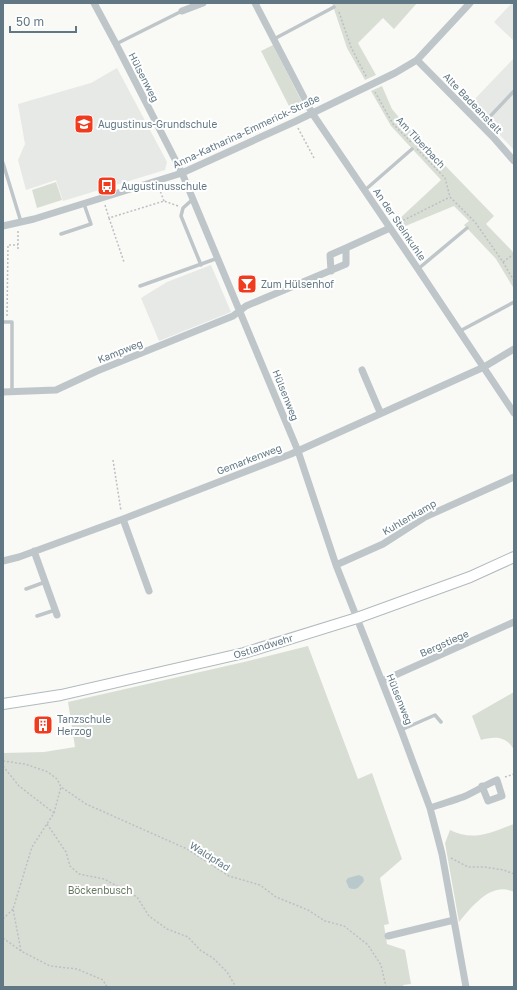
<svg xmlns="http://www.w3.org/2000/svg" width="517" height="990" font-family="'Golos Text',sans-serif">
<style>
.built{fill:#e7e9e7}
.green{fill:#d9ded5}
.water{fill:#b8c8cb}
.lines{fill:none;stroke-linecap:round;stroke-linejoin:round}
.secondary-casing{stroke:#b1babe;stroke-width:12}
.path{stroke:#bcc0c3;stroke-width:1.5;stroke-dasharray:2 2;stroke-linecap:butt}
.lane{stroke:#bfc6c9;stroke-width:3.5}
.street{stroke:#bfc6c9;stroke-width:7}
.secondary{stroke:#fff;stroke-width:10}
.labels{text-anchor:middle;dominant-baseline:central;stroke-width:4;stroke-linejoin:round;paint-order:stroke}
.street-label{font-size:10px;fill:#617884;stroke:#fff}
.poi-label{font-size:10px;fill:#617884;stroke:#fff;text-anchor:start}
.park-label{font-size:10px;fill:#687a61;stroke:#fff}
</style>
<rect width="100%" height="100%" fill="#f9f9f6"/>
<path class="built" d="M512,3H514V41L494,22Z
M514,58V150L470,104Z
M117,68L167,162L165,170L63,201L56,180L26,190L18,160L25,144L18,104L91,83Z
M211,265L231,312L159,341L141,298L167,282Z"/>
<path class="green" d="M332,3H417L394,29L383,18L358,43L376,75L365,80L347,48Z
M273,45L305,108L293,114L261,51Z
M382,86L392,109L402,121L494,216L486,224L514,253V289L496,259L464,225L469,221L454,206L403,227L398,220L441,180L391,126L371,91Z
M56,182L62,200L37,208L32,190Z
M308,646L358,779L372,773L402,859L380,878L389,924L384,925L387,944L405,950L411,984L403,985L404,987H3V753L44,752L75,747L68,702L244,662Z
M514,692V750C507,736 494,736 481,740L472,716Z
M514,824V892C491,881 472,907 459,922L445,843L450,830C474,842 491,832 514,824Z"/>
<path class="water" d="M359,875L363,877L364,881C359,887 357,891 349,888L346,881L348,878Z"/>
<g class="lines">
<defs>
<path id="secondary" d="M3,704L61,695L244,653L357,618L470,577L514,557"/>
</defs>
<use href="#secondary" class="secondary-casing"/>
<path class="path" d="M339,12L351,47L367,78
M375,92L393,124L412,143
M298,128L314,158
M417,149L445,178L450,197L475,222L503,262L514,281
M159,188L164,201
M105,205L109,218L164,201L178,206
M109,218L124,262
M396,224L450,197
M18,231V249
M503,262L514,254
M7,316L8,245H18
M113,460L121,511
M3,761L25,764L48,772L57,779L61,787L86,804L187,849L229,876L260,885L276,897L308,910L325,921L344,926L368,945L381,965L386,987
M3,766L19,786L54,813L32,847L13,909L21,951
M505,777L514,774
M54,813L61,787
M47,824L66,852L70,866L79,874L104,879L137,897L149,916L167,929L188,937L200,950L213,958L227,972L236,987
M451,858L468,867H484L504,870L514,874
M3,919L13,909
M3,938L21,951L50,966L77,969L103,980L107,987"/>
<path class="lane" d="M274,39L334,7
M116,44L182,11
M482,125L514,91
M3,163L21,222
M365,190L412,149
M193,199L183,208L181,216L201,265
M61,234L91,224L84,204
M418,269L467,228
M140,286L218,258
M3,322H12V391
M460,331L514,302
M26,589L45,582
M37,616L55,610
M401,730L435,715L441,722"/>
<path class="street" d="M94,3L116,44L182,173L298,451L336,565L401,730L430,808L442,854L466,987
M255,3L312,113L418,269L514,413
M182,11L203,3
M417,60L493,137L514,161
M3,226L34,219L182,173L294,122L395,73L417,60L470,3
M331,271L330,255L346,248
M362,370L380,412
M3,392L56,390L97,371L233,316L246,306L346,264V248L390,228
M123,519L149,591
M34,551L57,615
M3,561L19,557L123,519L291,454L484,367L514,349
M336,565L383,544L425,517L514,477
M382,681L514,622
M430,808C441,804 452,801 463,797C475,792 485,785 497,780L502,796L488,801L482,786
M388,936L454,920"/>
<use href="#secondary" class="secondary"/>
</g>
<defs>
<symbol id="school-square" viewBox="-11 -11 22 22"><rect x="-9" y="-9" width="18" height="18" rx="4" fill="#f13b1e" stroke="#fff"/><path d="M0-5L7-2L0 1L-7-2ZM-4 1L0 2.5L4 1V4Q0 6-4 4Z" fill="#fff"/></symbol>
<symbol id="bus-square" viewBox="-11 -11 22 22"><rect x="-9" y="-9" width="18" height="18" rx="4" fill="#f13b1e" stroke="#fff"/><path d="M-5-6H5V4H4V6H2V4H-2V6H-4V4H-5ZM-3.5-4V0h7V-4ZM-3.5 1.2v1.5H-2V1.2ZM2 1.2v1.5H3.5V1.2Z" fill="#fff"/></symbol>
<symbol id="bar-square" viewBox="-11 -11 22 22"><rect x="-9" y="-9" width="18" height="18" rx="4" fill="#f13b1e" stroke="#fff"/><path d="M-6-5H6L.8 .8V4.5H3.5V6h-7V4.5H-.8V.8Z" fill="#fff"/></symbol>
<symbol id="building-square" viewBox="-11 -11 22 22"><rect x="-9" y="-9" width="18" height="18" rx="4" fill="#f13b1e" stroke="#fff"/><path d="M-4-6H4V6H1V3H-1V6H-4ZM-2.5-4.3h1.7v1.8h-1.7ZM.8-4.3h1.7v1.8H.8ZM-2.5-1h1.7V.8h-1.7ZM.8-1h1.7V.8H.8Z" fill="#fff"/></symbol>
</defs>
<g fill-rule="evenodd">
<use href="#school-square" x="73" y="113" width="22" height="22"/>
<use href="#bus-square" x="96" y="175" width="22" height="22"/>
<use href="#bar-square" x="236" y="273" width="22" height="22"/>
<use href="#building-square" x="32" y="714" width="22" height="22"/>
</g>
<g class="labels">
<g class="street-label">
<text transform="translate(144 77) rotate(63)">Hülsenweg</text>
<text transform="translate(473 103) rotate(46)">Alte Badeanstalt</text>
<text transform="translate(246 131) rotate(-25)">Anna-Katharina-Emmerick-Straße</text>
<text transform="translate(421 142) rotate(47)">Am Tiberbach</text>
<text transform="translate(400 224) rotate(56)">An der Steinkuhle</text>
<text transform="translate(120 351) rotate(-22)">Kampweg</text>
<text transform="translate(286 395) rotate(68)">Hülsenweg</text>
<text transform="translate(249 459) rotate(-21)">Gemarkenweg</text>
<text transform="translate(409 517) rotate(-30)">Kuhlenkamp</text>
<text transform="translate(444 643) rotate(-24)">Bergstiege</text>
<text transform="translate(263 646) rotate(-17)">Ostlandwehr</text>
<text transform="translate(400 699) rotate(68)">Hülsenweg</text>
<text transform="translate(210 856) rotate(32)">Waldpfad</text>
</g>
<g class="poi-label">
<text x="98" y="124">Augustinus-Grundschule</text>
<text x="121" y="186">Augustinusschule</text>
<text x="261" y="284">Zum Hülsenhof</text>
<text x="57" y="719">Tanzschule<tspan x="57" dy="12">Herzog</tspan></text>
</g>
<g class="park-label">
<text x="100" y="890">Böckenbusch</text>
</g>
</g>
<rect width="517" height="990" fill="none" stroke="#617884" stroke-width="8"/>
<path d="M10 26v6h66v-6" fill="none" stroke="#617884" stroke-width="2"/>
<text x="16" y="26" font-size="12" fill="#617884" stroke="#ffffff" stroke-width="3" paint-order="stroke">50 m</text>
</svg>
